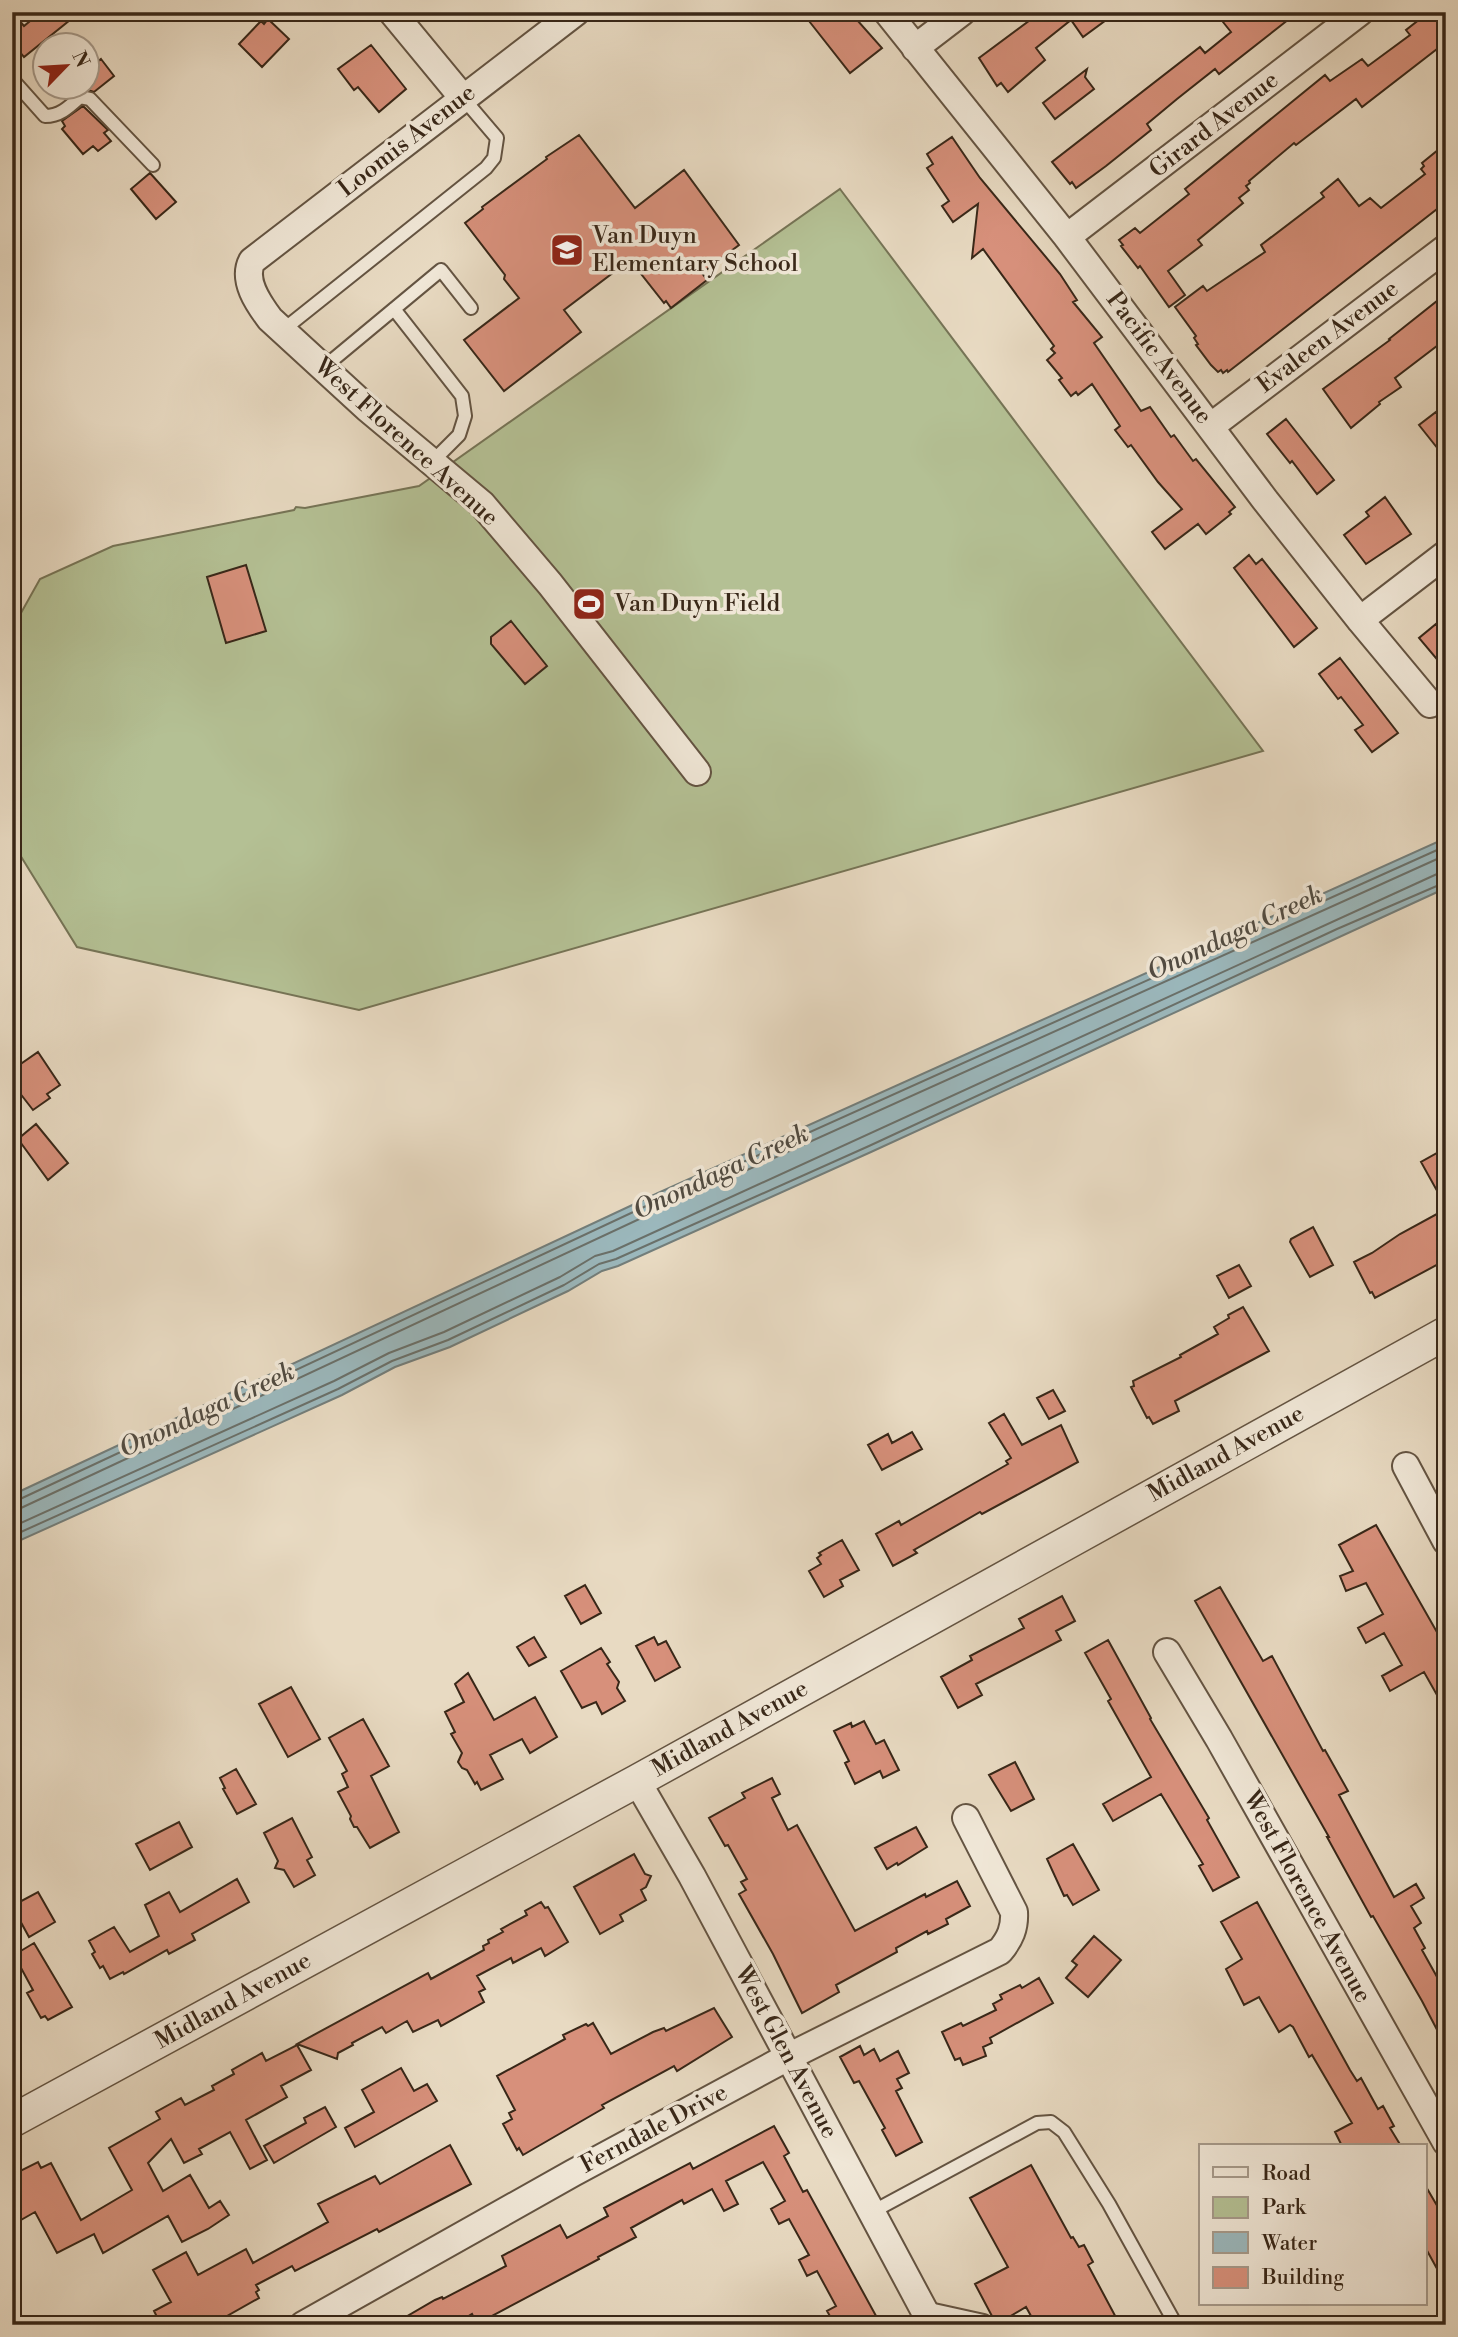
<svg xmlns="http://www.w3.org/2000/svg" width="1458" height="2337" font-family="'Libre Bodoni',serif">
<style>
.green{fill:#b4c094;stroke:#767456;stroke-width:2}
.water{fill:#9bb8bd;stroke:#737e7b;stroke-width:2}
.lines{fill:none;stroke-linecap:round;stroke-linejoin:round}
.shore{stroke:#6a706a;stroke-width:2}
.building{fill:#d7907b;stroke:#382718;stroke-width:2}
.service-casing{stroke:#645442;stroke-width:16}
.minor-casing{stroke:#645442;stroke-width:30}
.tertiary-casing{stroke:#645442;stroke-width:35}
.service{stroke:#f0e7d7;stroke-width:12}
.minor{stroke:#f0e7d7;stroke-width:26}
.tertiary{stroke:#f0e7d7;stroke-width:32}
.labels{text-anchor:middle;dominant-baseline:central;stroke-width:7;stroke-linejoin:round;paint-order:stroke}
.street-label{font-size:24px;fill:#382718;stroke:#f0e7d7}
.poi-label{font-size:24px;fill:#382718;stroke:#f0e7d7;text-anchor:start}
.water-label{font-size:26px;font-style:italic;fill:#514b41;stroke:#f0e7d7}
</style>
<rect width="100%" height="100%" fill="#e8dac2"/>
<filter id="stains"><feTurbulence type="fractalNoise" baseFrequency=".00286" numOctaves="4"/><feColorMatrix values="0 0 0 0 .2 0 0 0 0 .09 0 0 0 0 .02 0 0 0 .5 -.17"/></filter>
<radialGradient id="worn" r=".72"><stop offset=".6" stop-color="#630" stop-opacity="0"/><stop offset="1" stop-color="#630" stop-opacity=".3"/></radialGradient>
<path class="green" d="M840,189L1263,751L359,1010L77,947L12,842V629L40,579L113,546L294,510L296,507L305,508L419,486Z"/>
<path class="water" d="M1446,838V888L871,1152L618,1266L602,1271L568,1291L450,1347L395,1367L342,1395L12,1544V1495L658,1193Z"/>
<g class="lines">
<path class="shore" d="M12,1501L18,1500L661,1199L1446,846
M12,1510L21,1508L665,1207L1446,855
M12,1527L334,1381L389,1353L444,1332L560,1277L595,1256L613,1251C888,1127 1161,998 1437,874L1446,873
M12,1536L338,1389L392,1361L448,1340L564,1285L599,1264L616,1259L869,1146L1337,929L1446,882"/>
</g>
<path class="building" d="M12,12L24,26L41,12H80L24,57L12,42Z
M820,12H850L882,48L850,73L809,21Z
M1041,12H1117L1083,37L1071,20L1036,48L1045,60L1008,92L1001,83L997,86L979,58Z
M1235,12H1298L1219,74L1215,69L1177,99L1147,124L1151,130L1106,166L1076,188L1072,182L1070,184L1052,162L1200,47L1205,53L1231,32L1223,22Z
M1429,12H1446V42L1362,107L1356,99L1296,145L1294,143L1249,181L1250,183L1246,186L1249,190L1239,198L1243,203L1198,240L1202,245L1168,271L1185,295L1169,307L1140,266L1138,268L1121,246L1123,245L1119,240L1135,228L1140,233L1189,194L1185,189L1325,75L1330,81L1362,59L1368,66L1410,35L1406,30Z
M268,19L289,39L262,67L239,44L261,21L264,24Z
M371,45L406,89L379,112L358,87L354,90L338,69Z
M101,59L114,76L94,92L88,90V69Z
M1087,69L1085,77L1094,89L1055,119L1043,103Z
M83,106L108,130L104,133L111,141L98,151L93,146L83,154L62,129L65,126L62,121Z
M579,135L635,208L684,170L739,245L702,273L707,280L671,308L666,301L664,303L630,260L564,310L581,332L504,391L464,340L519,298L504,279L505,275L465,223L483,209L482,207L547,159L546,157Z
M952,137L980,178L1060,274L1077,300L1073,302L1102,337L1094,343L1141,411L1150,407L1171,437L1174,435L1193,461L1196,459L1235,507L1229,512L1231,514L1206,534L1198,524L1165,549L1152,532L1182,509L1158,482L1131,445L1128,447L1115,430L1120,426L1092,384L1078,395L1076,392L1071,396L1059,380L1062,378L1047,360L1055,353L1051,349L1054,346L983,249L972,258L978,204L953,222L942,206L949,201L927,168L933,164L927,154Z
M1438,150L1446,160V202L1228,372L1227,370L1223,373L1221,370L1218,372L1211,365L1196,345L1198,344L1194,338L1196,336L1175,307L1203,286L1207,291L1265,252L1261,245L1324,197L1321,193L1338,179L1359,206L1370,198L1381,208L1425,174L1421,169L1424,166L1422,163Z
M150,173L176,202L156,219L131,189Z
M1437,301L1446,312V339L1395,378L1401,387L1379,402L1380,404L1351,428L1323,389L1390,340L1389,339Z
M1436,412L1446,424V459L1419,425Z
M1286,419L1334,480L1317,494L1292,461L1290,463L1267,434Z
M1385,497L1411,534L1366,564L1344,535L1369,516L1366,512Z
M1249,555L1256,564L1262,559L1317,628L1294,647L1234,568Z
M246,565L266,631L226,643L207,577Z
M511,621L547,666L525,684L491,644V637Z
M1436,624L1446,636V670L1419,638Z
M1340,658L1398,733L1372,752L1355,730L1363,725L1341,697L1338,699L1319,674Z
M38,1052L60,1085L47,1094L50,1098L33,1110L12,1083V1070Z
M36,1124L68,1163L48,1180L18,1139Z
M1446,1148V1207L1421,1162Z
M1446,1209V1260L1375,1298L1372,1292L1370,1293L1354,1262L1372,1253L1400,1234Z
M1313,1227L1333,1265L1310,1277L1290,1242L1291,1239Z
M1239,1265L1251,1286L1229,1298L1217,1276Z
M1243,1307L1269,1351L1175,1401L1179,1411L1153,1424L1149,1417L1147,1418L1131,1387L1134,1386L1133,1381L1181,1357L1180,1355L1218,1334L1214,1327L1229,1318L1228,1315Z
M1053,1390L1065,1411L1049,1419L1037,1398Z
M1004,1414L1022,1445L1061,1425L1078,1462L982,1514L980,1512L914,1550L917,1553L893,1566L876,1534L899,1521L901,1525L1008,1464L1006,1461L1011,1458L989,1423Z
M912,1432L922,1449L882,1470L868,1445L888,1434L892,1443Z
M1376,1525L1446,1648V1711L1424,1672L1390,1691L1382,1676L1402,1665L1384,1633L1366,1643L1358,1628L1383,1614L1366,1583L1346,1591L1340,1576L1353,1571L1339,1545Z
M842,1540L859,1570L840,1580L843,1586L824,1597L809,1571L821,1564L817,1558L821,1555L819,1553Z
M585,1585L601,1613L581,1624L565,1596Z
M1220,1587L1263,1661L1272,1656L1323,1751L1325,1750L1348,1791L1339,1795L1394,1897L1416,1884L1424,1898L1411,1906L1421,1923L1414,1928L1425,1948L1422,1950L1446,1993V2047L1422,2001L1373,1916L1371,1917L1327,1837H1329L1195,1601Z
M1062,1596L1075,1621L1056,1631L1061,1640L976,1684L982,1695L958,1708L941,1677L972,1660L970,1656L1024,1628L1019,1619Z
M534,1637L546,1657L529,1666L517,1647Z
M654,1637L658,1645L666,1641L680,1667L655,1681L636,1646Z
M1108,1640L1151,1718L1150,1719L1209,1818L1207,1820L1239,1877L1213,1891L1199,1866L1203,1864L1161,1794L1113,1821L1103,1804L1151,1777L1108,1701L1111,1699L1085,1653Z
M601,1648L610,1662L607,1664L619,1682L617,1688L625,1701L602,1714L596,1702L582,1708L561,1671Z
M468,1673L494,1720L535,1697L557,1737L530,1753L522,1739L490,1755L503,1779L481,1790L477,1782L475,1784L467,1770L462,1768L458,1762L462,1753L451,1734L455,1732L445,1712L464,1702L455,1684Z
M291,1687L320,1739L288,1757L259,1704Z
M363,1719L389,1766L371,1776L399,1832L370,1848L357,1827H354L350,1819L351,1816L338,1792L348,1787L342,1774L347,1771L329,1738Z
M864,1721L876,1744L884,1740L899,1770L883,1778L880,1771L855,1784L845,1763L849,1761L834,1731L851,1723L852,1727Z
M1015,1762L1034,1799L1011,1811L989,1775Z
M236,1769L256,1804L237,1814L223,1789L225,1788L220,1778Z
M772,1778L780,1794L772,1798L788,1830L797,1825L855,1931L925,1894L926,1897L957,1881L970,1906L946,1919L948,1924L928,1934L927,1931L896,1948L897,1952L836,1985L839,1992L802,2013L773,1954L739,1894L746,1890L741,1882L747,1879L728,1845L725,1846L709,1818L745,1798L742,1793Z
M292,1818L312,1857L307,1860L315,1875L294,1887L284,1870L275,1868L278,1861L264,1833Z
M179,1822L192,1847L150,1870L136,1844Z
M916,1827L927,1847L898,1865L897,1863L887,1869L875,1848Z
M1073,1844L1099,1890L1073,1905L1067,1895L1064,1896L1047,1859Z
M634,1854L645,1874L651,1876L646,1887L641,1890L646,1900L620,1915L623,1921L600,1934L574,1887Z
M237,1879L249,1902L192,1934L195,1940L169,1954L167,1950L124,1974L123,1972L110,1979L103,1966L100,1968L92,1954L95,1952L89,1941L114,1927L130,1952L159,1936L145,1905L169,1892L180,1912Z
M38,1892L55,1922L29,1937L12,1906Z
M541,1902L545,1908L548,1907L568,1942L545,1956L541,1948L513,1963L511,1958L477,1976L485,1989L479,1992L484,2002L441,2026L438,2020L413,2032L407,2021L386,2033L382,2027L352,2043L353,2045L338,2053L337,2059L297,2044L428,1973L431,1979L484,1950L483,1946L489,1943L488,1940L503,1932L501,1929L527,1915L525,1911Z
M1257,1902L1350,2070L1357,2081L1361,2078L1378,2109L1383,2106L1394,2126L1390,2128L1401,2146H1342L1335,2132L1352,2123L1312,2055L1309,2057L1293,2027L1290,2025L1279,2032L1259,1997L1244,2005L1226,1969L1242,1959L1221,1922Z
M1094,1936L1121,1960L1088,1997L1066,1978L1077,1965L1072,1961Z
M34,1943L72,2007L48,2020L45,2016L41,2018L27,1993L33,1990L14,1955Z
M1039,1978L1053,2003L990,2038L992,2043L983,2047L986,2056L963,2065L960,2058L955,2060L942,2032L961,2023L963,2026L996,2010L993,2004L1002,1999L1000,1995L1020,1985L1022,1988Z
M714,2008L732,2037L677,2071L674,2066L602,2105L604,2108L523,2155L519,2148L517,2150L503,2124L512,2119L509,2113L515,2110L497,2076L565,2039L563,2035L586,2024L588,2026L593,2023L611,2054L653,2032L664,2028L666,2031Z
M297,2045L311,2070L281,2086L287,2097L246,2120L267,2160L250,2169L230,2132L199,2149L202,2154L184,2163L171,2139L148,2163L163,2191L190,2175L209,2208L220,2201L229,2215L208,2229L182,2242L168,2216L103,2253L94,2234L57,2253L35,2212L12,2225V2175L38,2162L41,2168L51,2163L81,2220L132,2190L109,2148L160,2119L156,2112L181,2098L185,2105L214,2090L212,2086L234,2074L232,2070L262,2053L266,2061Z
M860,2046L864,2055L874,2049L880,2061L898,2051L909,2073L897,2079L902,2088L896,2091L922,2142L896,2156L882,2130L885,2128L859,2081L854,2083L840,2057Z
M401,2068L414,2091L427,2084L437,2101L355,2147L345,2128L374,2112L362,2090Z
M325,2107L336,2127L274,2163L264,2146L306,2123L304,2118Z
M774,2126L789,2153L784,2156L803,2192L807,2190L881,2325H835L827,2311L836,2306L817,2271L807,2276L799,2260L809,2255L789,2219L779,2224L771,2209L785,2201L763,2162L726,2181L738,2204L724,2211L712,2189L684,2204L682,2200L631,2228L636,2237L598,2257L599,2259L477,2324L472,2314L454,2325H392L435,2300L442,2297L443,2299L506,2266L502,2256L560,2225L567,2238L608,2216L604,2208L690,2163L693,2169Z
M450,2145L471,2184L379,2232L377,2229L295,2271L292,2266L256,2285L259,2290L256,2292L259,2298L211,2325H161L154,2311L171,2302L153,2270L186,2252L198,2275L246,2249L253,2263L328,2222L318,2204L375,2176L380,2184Z
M1031,2165L1071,2238L1073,2237L1079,2247L1084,2245L1093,2262L1088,2265L1120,2325H1036L1026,2307L997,2324L993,2318L975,2284L1008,2267L970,2198Z
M1425,2185L1446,2221V2285L1425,2247Z"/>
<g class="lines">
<defs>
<path id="service" d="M12,79L45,116C60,116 69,107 80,97L90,99L153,165
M394,309L462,396L465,416L459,435L432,462
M283,330L486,168L494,158L497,138L463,98
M323,368L441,270L471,308
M872,2212L1037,2123L1051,2122L1064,2132L1109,2204L1176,2325
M925,2308L984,2321L988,2325"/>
<path id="minor" d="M392,12L463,98
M576,12L252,261C242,280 258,303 270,319L367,408L482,504L550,584L697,772
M887,12L1067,237L1265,500L1360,620L1430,704
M915,48L962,12
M1067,237L1360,12
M1210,427L1446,248
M1360,620L1446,554
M1406,1466L1446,1541
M1167,1652L1219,1739L1446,2142
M637,1781L692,1876L932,2325
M303,2325L573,2173L788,2057L1000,1951C1010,1939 1015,1928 1014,1912L966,1818"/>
<path id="tertiary" d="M12,2121L637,1781L1446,1333"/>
</defs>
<use href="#service" class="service-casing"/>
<use href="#minor" class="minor-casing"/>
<use href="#tertiary" class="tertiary-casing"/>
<use href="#service" class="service"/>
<use href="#minor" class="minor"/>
<use href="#tertiary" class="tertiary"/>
</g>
<defs>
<symbol id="school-square" viewBox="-11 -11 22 22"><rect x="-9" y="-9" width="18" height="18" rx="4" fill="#8f2418" stroke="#f0e7d7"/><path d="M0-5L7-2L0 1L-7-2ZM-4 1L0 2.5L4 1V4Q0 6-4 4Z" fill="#fff"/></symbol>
<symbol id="stadium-square" viewBox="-11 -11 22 22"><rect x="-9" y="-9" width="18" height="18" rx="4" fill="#8f2418" stroke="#f0e7d7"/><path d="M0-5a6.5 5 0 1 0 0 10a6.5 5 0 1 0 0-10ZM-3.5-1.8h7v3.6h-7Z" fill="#fff"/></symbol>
</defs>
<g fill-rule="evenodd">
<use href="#school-square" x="548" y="231" width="38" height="38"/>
<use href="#stadium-square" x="570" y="585" width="38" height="38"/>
</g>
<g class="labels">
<g class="street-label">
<text transform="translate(1214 125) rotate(-38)">Girard Avenue</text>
<text transform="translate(407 141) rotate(-38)">Loomis Avenue</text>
<text transform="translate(1328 337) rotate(-37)">Evaleen Avenue</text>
<text transform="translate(1159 358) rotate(53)">Pacific Avenue</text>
<text transform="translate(406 442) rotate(42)">West Florence Avenue</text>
<text transform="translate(1226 1454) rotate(-29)">Midland Avenue</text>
<text transform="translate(730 1729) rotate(-29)">Midland Avenue</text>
<text transform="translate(1307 1897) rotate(61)">West Florence Avenue</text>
<text transform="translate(233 2001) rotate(-29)">Midland Avenue</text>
<text transform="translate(786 2052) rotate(62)">West Glen Avenue</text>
<text transform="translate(654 2129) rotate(-28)">Ferndale Drive</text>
</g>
<g class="poi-label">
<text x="592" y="236">Van Duyn<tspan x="592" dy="28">Elementary School</tspan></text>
<text x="614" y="604">Van Duyn Field</text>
</g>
<g class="water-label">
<text transform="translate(1235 933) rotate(-25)">Onondaga Creek</text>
<text transform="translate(721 1172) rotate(-25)">Onondaga Creek</text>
<text transform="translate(207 1410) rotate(-25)">Onondaga Creek</text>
</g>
</g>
<rect width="1458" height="2337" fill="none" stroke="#e8dac2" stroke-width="42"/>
<rect x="14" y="14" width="1430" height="2309" fill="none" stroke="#382718" stroke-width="3.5"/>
<rect x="21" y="21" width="1416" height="2295" fill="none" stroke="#382718" stroke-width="2"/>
<rect x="1199" y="2144" width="228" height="161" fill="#f0e7d7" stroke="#a69a8b" stroke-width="2"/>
<rect x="1213" y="2167" width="35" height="10" fill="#f0e7d7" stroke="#a69a8b" stroke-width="2"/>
<text x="1262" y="2180" font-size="21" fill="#382718">Road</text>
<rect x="1213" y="2197" width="35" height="21" fill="#b4c094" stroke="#a69a8b" stroke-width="2"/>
<text x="1262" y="2214" font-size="21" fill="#382718">Park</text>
<rect x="1213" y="2232" width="35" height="21" fill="#9bb8bd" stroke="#a69a8b" stroke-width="2"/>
<text x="1262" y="2250" font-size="21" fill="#382718">Water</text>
<rect x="1213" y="2267" width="35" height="21" fill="#d7907b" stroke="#a69a8b" stroke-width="2"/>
<text x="1262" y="2284" font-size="21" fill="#382718">Building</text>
<g transform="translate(66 66) rotate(65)"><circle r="33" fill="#f0e7d7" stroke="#a69a8b" stroke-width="2"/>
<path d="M0-5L12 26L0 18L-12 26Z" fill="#8f2418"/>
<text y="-10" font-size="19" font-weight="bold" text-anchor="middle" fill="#382718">N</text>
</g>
<rect width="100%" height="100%" filter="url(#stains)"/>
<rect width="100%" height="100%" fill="url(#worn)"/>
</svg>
